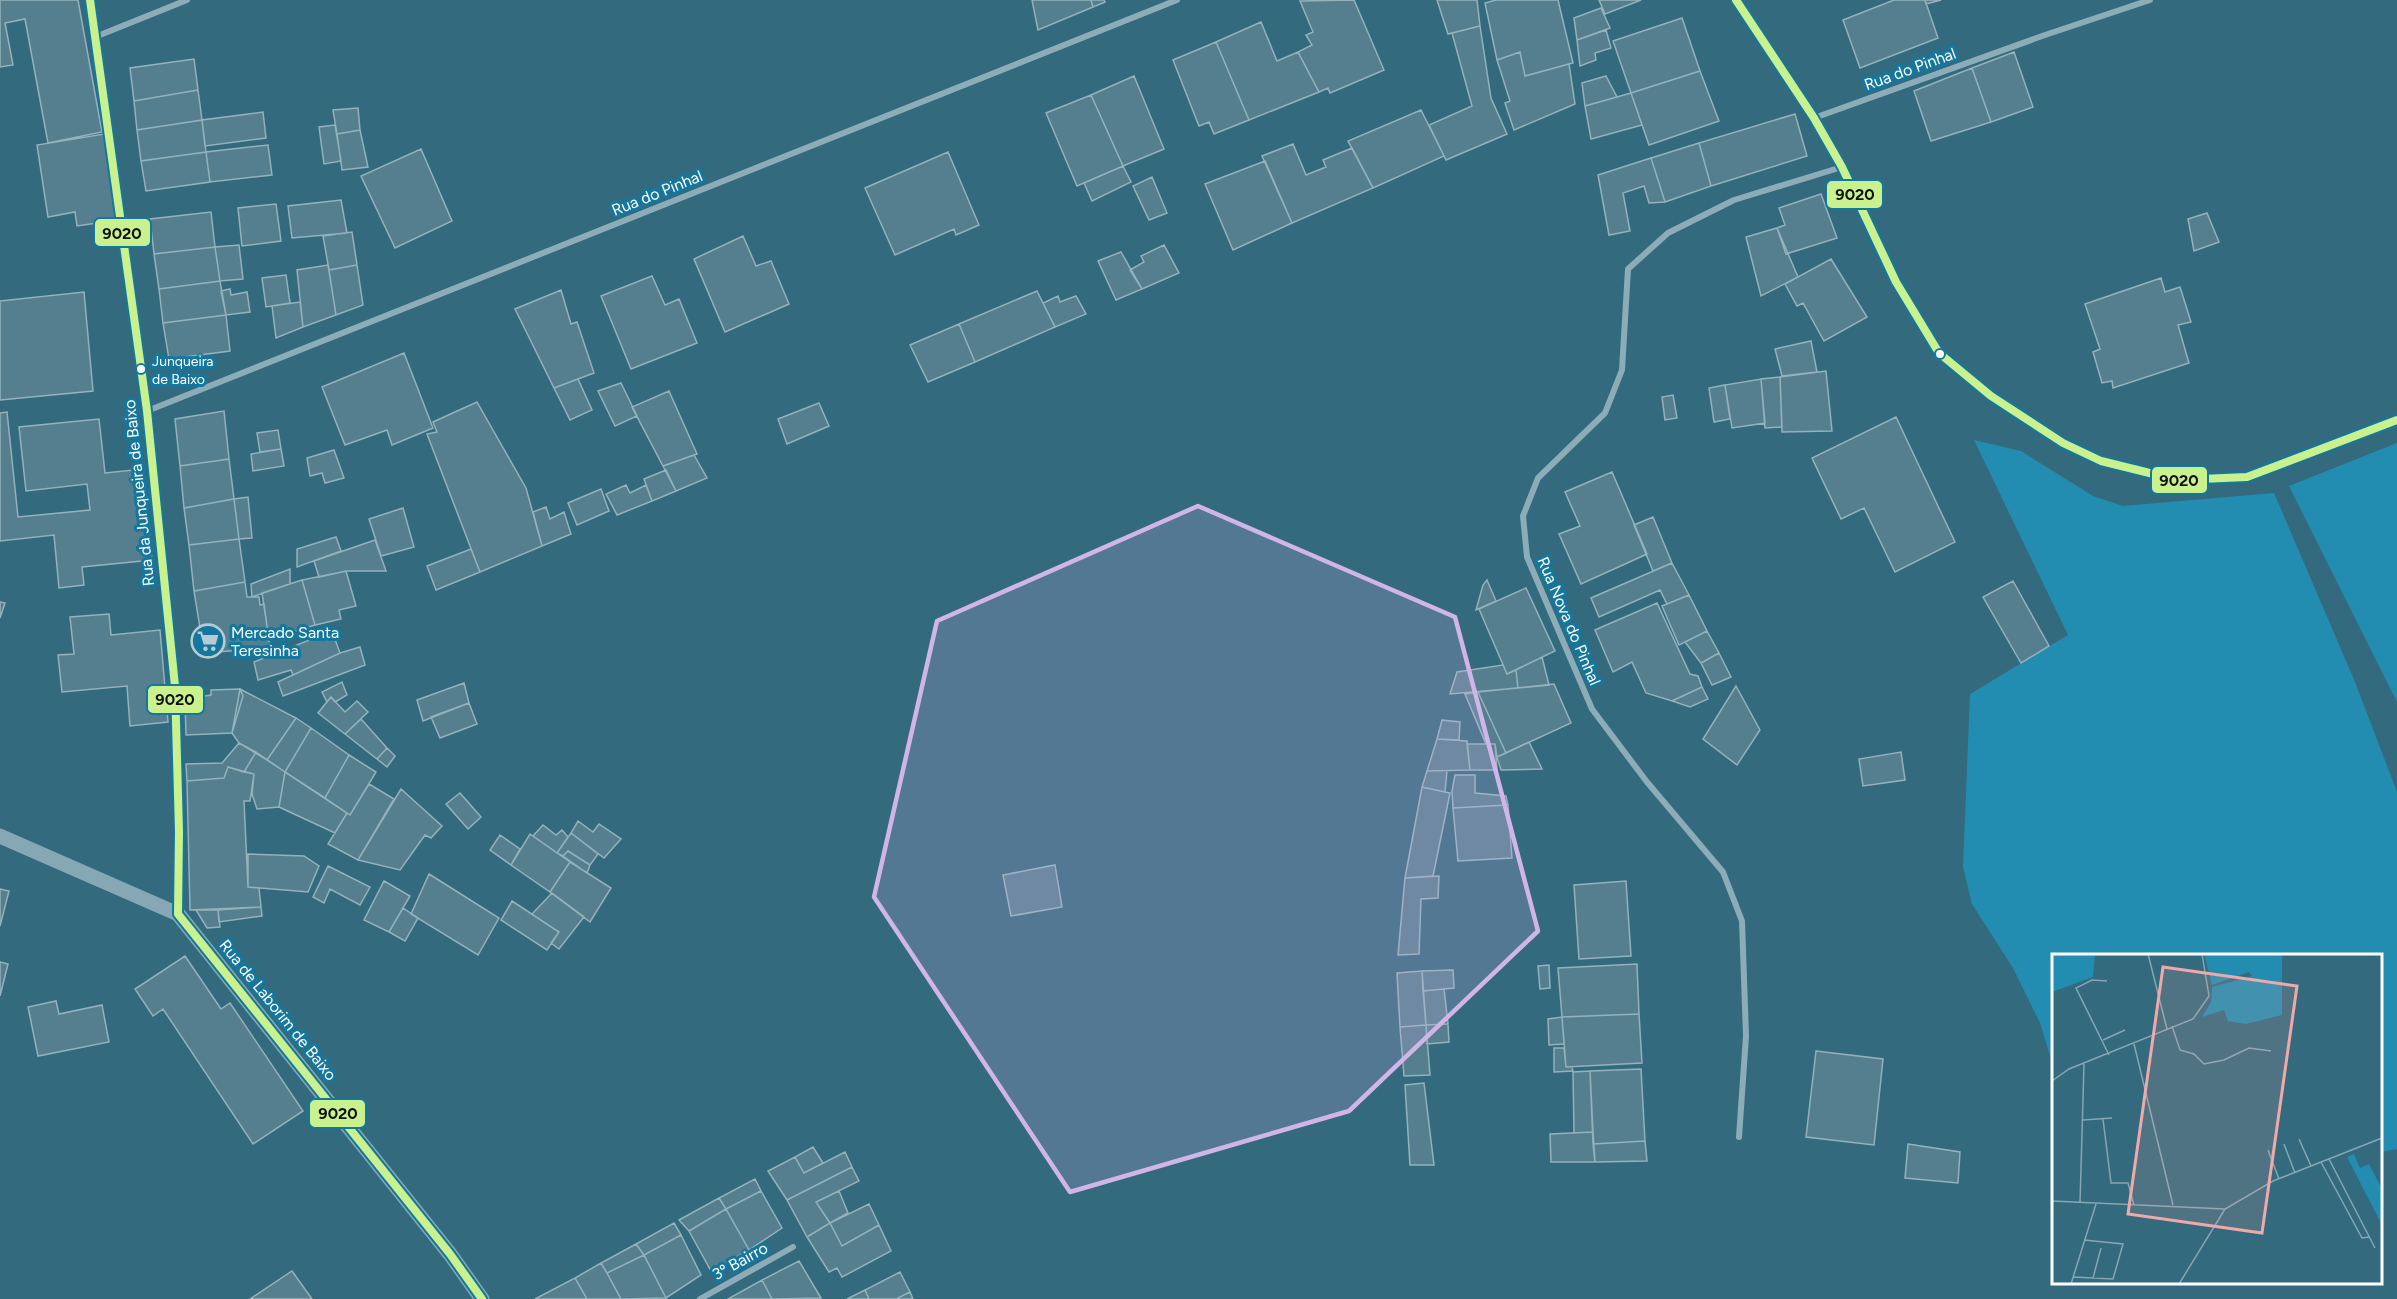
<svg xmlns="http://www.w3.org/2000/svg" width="2397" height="1299" font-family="Figtree,sans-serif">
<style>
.green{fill:#238db1}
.building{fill:#557f8f;stroke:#93b2bc;stroke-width:1.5}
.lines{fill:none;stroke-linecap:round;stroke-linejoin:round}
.minor{stroke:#8cacb8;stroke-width:6}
.tertiary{stroke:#8cacb8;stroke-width:10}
.secondary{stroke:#86a7b4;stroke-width:15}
.bus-1-casing{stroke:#14789e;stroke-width:12}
.bus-1{stroke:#c9f18e;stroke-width:8}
.marked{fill:#d1b5e9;fill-opacity:0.2;stroke:#d1b5e9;stroke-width:4.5;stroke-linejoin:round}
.bus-dot{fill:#fff;stroke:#14789e;stroke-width:2}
.labels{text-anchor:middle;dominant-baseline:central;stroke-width:6;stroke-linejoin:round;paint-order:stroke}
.bus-label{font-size:14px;fill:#fff;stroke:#14789e;text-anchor:start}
.street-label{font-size:16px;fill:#fff;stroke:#14789e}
.poi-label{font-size:16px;fill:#fff;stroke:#14789e;text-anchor:start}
.inset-road{fill:none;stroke:#85a6b2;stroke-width:1.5}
.view{fill:#efa9a9;fill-opacity:0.15;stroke:#efa9a9;stroke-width:3}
.inset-edge{fill:none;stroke:#fff;stroke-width:3}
.line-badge{stroke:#14789e;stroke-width:2}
.pale-badge-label{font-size:16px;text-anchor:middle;font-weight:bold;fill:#111}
</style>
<rect width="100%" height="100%" fill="#346a7e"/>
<path class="green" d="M1974,440L2021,451L2093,496L2123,506L2274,493L2355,682L2397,792V1149L2381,1152L2380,956H2054L2053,1065L2040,1023L2013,968L1972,904L1963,867L1970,694L2068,635Z
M2397,443V702L2289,486Z"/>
<path class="building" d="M0,0H78L102,132L48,143L25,19L5,23L13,65L0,67Z
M1032,0H1091L1093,7L1038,30Z
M1091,0H1104L1105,2L1093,7Z
M1354,0L1384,70L1330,93L1328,88L1319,92L1298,52L1312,45L1306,35L1313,32L1300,1Z
M1437,0H1477L1480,26L1448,34Z
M1496,0H1558L1573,63L1525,76L1520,52L1497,60L1485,3Z
M1599,0H1641L1605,14Z
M1894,0H1925L1938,38L1860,68L1843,20Z
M1925,0H1941L1926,4Z
M1601,8L1610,28L1577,40L1574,18Z
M1682,18L1700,71L1631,93L1613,41Z
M1261,22L1277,61L1298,52L1319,92L1249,120L1216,42Z
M1480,26L1491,98L1507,134L1446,160L1429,125L1472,106L1452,33Z
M1606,30L1611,48L1595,53L1596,60L1580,66L1577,40Z
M1216,42L1249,120L1214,134L1209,122L1199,126L1173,60Z
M1520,52L1525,76L1569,64L1575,104L1514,130L1505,103L1510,101L1497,60Z
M2014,52L2033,107L1991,122L1972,68Z
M194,59L198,90L134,101L130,68Z
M1972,68L1991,122L1931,141L1914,91Z
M1700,71L1719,121L1649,145L1631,93Z
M1134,76L1164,149L1123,166L1091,95Z
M1606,76L1617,97L1585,106L1582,83Z
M198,90L202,120L137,130L134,101Z
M1631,93L1642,125L1591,139L1585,106Z
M1091,95L1123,166L1077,186L1046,113Z
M358,108L360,130L337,134L333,110Z
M1421,110L1444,156L1373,188L1348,141Z
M263,112L266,138L205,146L202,120Z
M1795,114L1807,156L1711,186L1699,143Z
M202,120L206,152L141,161L137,130Z
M335,125L341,161L324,164L319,127Z
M360,130L368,167L342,170L337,134Z
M104,134L118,220L77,226L75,212L48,217L37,145Z
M1699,143L1711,186L1665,202L1651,158Z
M1293,144L1306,175L1326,167L1323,160L1352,148L1373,188L1292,223L1262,156Z
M268,145L272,175L210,182L206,152Z
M421,149L452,221L395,248L361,176Z
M206,152L210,182L146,191L141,161Z
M948,152L979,225L956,235L954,229L895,255L865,188Z
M1651,158L1665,202L1649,203L1644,186L1623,193L1630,231L1609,235L1598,175Z
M1265,161L1292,223L1233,250L1205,184Z
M1123,166L1131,182L1092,201L1084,183Z
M1152,177L1167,213L1149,220L1133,186Z
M1821,194L1837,238L1786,254L1777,228L1785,225L1779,208Z
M341,200L347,233L292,238L288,206Z
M276,204L281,241L242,246L238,208Z
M211,212L215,247L154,254L150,219Z
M2207,213L2219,242L2194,251L2188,219Z
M1777,228L1798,277L1761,296L1746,237Z
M352,232L357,265L329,270L323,236Z
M743,236L756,266L771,261L789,304L725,332L694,259Z
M239,245L243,279L220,281L215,247Z
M1164,245L1179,273L1142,289L1130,270L1144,262L1141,256Z
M215,247L220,281L159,289L154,254Z
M1121,252L1142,289L1116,300L1098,261Z
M1831,259L1867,317L1824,341L1803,303L1797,306L1785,284Z
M328,265L336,315L303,327L297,270Z
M357,265L363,305L336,315L329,270Z
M286,275L290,303L266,307L262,278Z
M652,276L665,305L679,299L697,343L631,369L601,296Z
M2161,278L2165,292L2180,287L2191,322L2178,325L2189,363L2113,388L2112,381L2102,383L2093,352L2100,349L2085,304Z
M220,281L226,315L163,323L159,289Z
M230,289L231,295L247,292L250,312L226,315L221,291Z
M561,290L571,324L577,322L594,373L554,388L515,309Z
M1037,291L1055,327L975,362L959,324Z
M84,292L93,391L0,400V301Z
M1058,296L1060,302L1076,296L1086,314L1055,327L1043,303Z
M300,302L303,327L276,338L272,306Z
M226,315L230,351L169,359L163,323Z
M959,324L975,362L928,382L910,345Z
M1811,341L1817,372L1782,376L1775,349Z
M404,353L433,428L392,445L387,430L345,445L322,387Z
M1826,371L1832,431L1782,432L1780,377Z
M1780,377L1782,427L1765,428L1761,379Z
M578,379L592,410L570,420L554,388Z
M1761,379L1765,423L1732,428L1725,385Z
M621,383L637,416L615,426L598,391Z
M1725,385L1730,419L1714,422L1709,388Z
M669,391L697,454L663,466L632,407Z
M1673,395L1677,418L1665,420L1662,397Z
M477,402L526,488L542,546L480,572L427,434L437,432L433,422Z
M819,403L829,426L787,444L778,419Z
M224,411L229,459L180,466L175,419Z
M7,412L18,517L90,510L87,484L26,491L19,427L99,419L105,473L143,469L152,560L82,567L84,585L59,588L54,535L0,541V413Z
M1896,417L1955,542L1895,572L1864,508L1841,519L1812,458Z
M278,430L281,449L260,452L257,433Z
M281,449L284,466L253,471L251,454Z
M334,450L344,478L325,483L322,473L310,476L307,458Z
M694,455L707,478L676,491L663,466Z
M229,459L234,499L184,508L180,466Z
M666,470L676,491L652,501L644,479Z
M1612,472L1647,554L1581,584L1559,534L1580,526L1565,492Z
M626,485L630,493L646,485L652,501L617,515L606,494Z
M601,489L609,511L577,525L568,503Z
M248,497L252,538L239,539L234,499Z
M234,499L239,539L189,545L184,508Z
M546,507L550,519L564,512L571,534L542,546L533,512Z
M403,508L414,547L381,556L369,519Z
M1653,517L1672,563L1653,571L1634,525Z
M336,537L341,551L297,567V549Z
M239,539L245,582L194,591L189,545Z
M375,540L386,571H346L319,577L314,561Z
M471,549L480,572L436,590L427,566Z
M1672,563L1689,595L1667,604L1660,590L1599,617L1591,598Z
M290,569V584L252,597L251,584Z
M346,571L356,606L339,610L341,619L315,625L302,580Z
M302,580L315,625L269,639L262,593Z
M1487,580L1496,601L1476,610L1483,585Z
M2013,581L2049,646L2021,663L1983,597Z
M245,582L247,597H259L260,605L264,604L270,648L204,653L194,591Z
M1526,588L1555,651L1507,674L1479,609Z
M1689,595L1707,631L1679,645L1662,606Z
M0,602L5,603L0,618Z
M1657,603L1690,674L1698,676L1702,687L1672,701L1646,693L1632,662L1613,672L1595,630Z
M109,614L111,635L160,630L168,722L130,726L127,686L62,692L58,655L74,654L70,617Z
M332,631L340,653L293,675L291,670L258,680L254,662Z
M1707,631L1719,653L1701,663L1685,642Z
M360,647L365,665L283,696L278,682L340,653Z
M1719,653L1731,677L1712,685L1701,663Z
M1542,657L1549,685L1518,688L1516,670Z
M1503,665L1507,674L1516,670L1518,688L1450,694L1457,672Z
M342,682L347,695L335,702L331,697L327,702L322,692Z
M464,683L469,703L423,721L417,700Z
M1554,684L1571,723L1506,753L1478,692Z
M1736,686L1760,730L1737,765L1703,739Z
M1702,687L1708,699L1690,707L1672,701Z
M240,689L243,696L232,733L186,735L185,699L211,695V690Z
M240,689L296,718L267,760L239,743L232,733Z
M1478,692L1506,753L1497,757L1495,744H1486L1465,694Z
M331,697L345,712L357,701L368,712L345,734L318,713Z
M469,703L477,724L440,738L431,717Z
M296,718L311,728L285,772L267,760Z
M361,719L387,748L377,759L345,734Z
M1442,720L1460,722L1459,740L1437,739Z
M311,728L349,755L325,798L285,772Z
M1437,739L1467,741L1470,770L1427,771Z
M1529,742L1542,769L1501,770L1497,757Z
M239,743L256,752L244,772L228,767L224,778L187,781L186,764L222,763Z
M1467,744H1495L1497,770H1470Z
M387,748L395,756L387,767L377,759Z
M256,752L285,772L279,807L257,809L252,794L254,774L244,772Z
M1901,752L1905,780L1863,786L1859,759Z
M349,755L376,772L350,815L325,798Z
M228,767L254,774L250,801H244L248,887L259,888L261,907L190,910L187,781L224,778Z
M1427,771H1447L1445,792L1422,787Z
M285,772L347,813L335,833L279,807Z
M1455,775H1475V793L1506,796L1508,805L1453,808L1452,791Z
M369,784L394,799L358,860L328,844L347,813L350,815Z
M1422,787L1450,793L1433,876L1405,878Z
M401,789L442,826L431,838L425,835L400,870L358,860Z
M460,793L481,817L468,829L446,804Z
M1508,805L1512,858L1458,861L1453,808Z
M578,821L593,832L599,824L621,839L604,858L571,833Z
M543,825L556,835L562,830L568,837L557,853L533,836Z
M571,833L598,854L590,865L568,851L563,856L557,853Z
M530,834L570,862L550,892L511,865Z
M500,835L520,849L511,865L490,850Z
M568,851L590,865L587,873L563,856Z
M248,854L304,856L319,866L308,892L248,887Z
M570,862L611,888L590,922L550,892Z
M1055,865L1062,907L1011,916L1003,875Z
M328,866L370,887L360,905L330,889L324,903L313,897Z
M429,874L499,918L478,955L411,914Z
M1439,876L1438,898L1421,899L1419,954L1398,955L1405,878Z
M384,881L410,896L389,932L364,920Z
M1626,881L1631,956L1579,959L1574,885Z
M0,889L9,891L0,926Z
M552,893L584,917L559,949L551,943L559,932L532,914Z
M512,901L559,932L547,950L501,920Z
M261,907L262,916L219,922L218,910Z
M403,908L418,918L405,941L389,932Z
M196,910H218L220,927L207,928Z
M185,956L221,1009L230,1003L303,1111L253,1144L163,1009L153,1016L135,989Z
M0,962L8,964L0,996Z
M1637,964L1639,1014L1562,1017L1558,968Z
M1549,965L1550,988L1540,989L1538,966Z
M1453,970L1454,988L1423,991L1422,971Z
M1422,971L1426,1025L1400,1027L1397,973Z
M1444,989L1448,1024L1426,1025L1423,991Z
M56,1001L59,1014L102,1005L109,1042L38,1056L28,1007Z
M1639,1014L1642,1063L1566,1067L1562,1017Z
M1562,1017L1564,1044L1549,1045L1548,1019Z
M1448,1024L1449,1042L1427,1044L1426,1025Z
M1426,1025L1430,1075L1404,1076L1400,1027Z
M1554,1048H1564L1566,1067H1572L1573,1071L1554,1072Z
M1816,1051L1883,1059L1874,1145L1806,1137Z
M1641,1069L1645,1141L1593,1144L1590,1071Z
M1590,1071L1593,1132L1574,1133L1573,1072Z
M1424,1083L1434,1165H1410L1405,1085Z
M1593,1132L1595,1162H1551L1550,1134Z
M1645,1141L1647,1161L1595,1162L1593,1144Z
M1908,1144L1960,1152L1958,1183L1905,1178Z
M813,1147L823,1163L804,1173L795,1157Z
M845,1152L852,1167L787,1200L768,1171L795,1157L804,1173Z
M852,1167L859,1181L816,1202L830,1223L807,1237L787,1200Z
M755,1179L761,1191L726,1209L719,1198Z
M761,1191L782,1228L749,1250L726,1209Z
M839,1191L848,1213L830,1223L816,1202Z
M719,1198L726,1209L689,1231L679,1220Z
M869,1204L879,1225L842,1246L830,1223Z
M726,1209L749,1250L711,1271L689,1231Z
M674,1223L681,1235L644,1255L636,1244Z
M830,1223L842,1246L879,1225L891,1251L842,1277L837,1268L829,1272L807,1237Z
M681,1235L701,1275L666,1298L644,1255Z
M636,1244L644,1255L607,1273L601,1263Z
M644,1255L666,1298L621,1299L607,1273Z
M799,1261L821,1298L772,1299L762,1280Z
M601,1263L607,1273L621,1299H587L575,1278Z
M292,1271L312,1299H250Z
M900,1272L910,1292L896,1299H869L865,1290Z
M575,1278L587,1299H535Z
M762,1280L772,1299H728Z
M865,1290L869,1299H847Z
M910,1292L913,1299H896Z"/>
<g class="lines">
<path class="minor" d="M1736,0L1814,118L1842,167L1896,282L1939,353L1991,396L2063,443L2101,461L2178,480L2247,477L2397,420
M95,37L187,0
M1814,118L2045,35L2150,0
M147,411L1177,0
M1739,1137L1746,1036L1742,921L1723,872L1647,782L1592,709L1527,557L1523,516L1538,478L1605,413L1622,370L1628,269L1668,233L1734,200L1842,167
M700,1299L793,1247"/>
<path class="tertiary" d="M90,0L147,411L175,686L179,831L178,914"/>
<path class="secondary" d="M0,836L178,914L450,1254L482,1299"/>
<defs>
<path id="bus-1" d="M90,0L147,411L175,686L179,831L178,914L450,1254L482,1299
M1736,0L1814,118L1842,167L1896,282L1939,353L1991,396L2063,443L2101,461L2178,480L2247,477L2397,420"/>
</defs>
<use href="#bus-1" class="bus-1-casing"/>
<use href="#bus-1" class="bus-1"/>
</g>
<path class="marked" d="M1198,506L1455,617L1538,931L1349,1111L1070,1192L874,897L937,621Z"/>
<defs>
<symbol id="supermarket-ring" viewBox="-11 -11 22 22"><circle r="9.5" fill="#14789e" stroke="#b8cbd2" stroke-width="1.5"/><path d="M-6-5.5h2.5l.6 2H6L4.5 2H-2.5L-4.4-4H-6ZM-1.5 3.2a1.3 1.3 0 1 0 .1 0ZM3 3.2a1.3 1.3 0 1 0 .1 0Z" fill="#b8cbd2"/></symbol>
</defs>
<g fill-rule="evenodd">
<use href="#supermarket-ring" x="189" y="622" width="38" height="38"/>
</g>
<g class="bus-dot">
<circle cx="1940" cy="354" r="5"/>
<circle cx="141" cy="369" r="5"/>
</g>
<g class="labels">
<g class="bus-label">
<text x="152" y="361">Junqueira<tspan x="152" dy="18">de Baixo</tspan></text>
</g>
<g class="street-label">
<text transform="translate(1910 69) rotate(-20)">Rua do Pinhal</text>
<text transform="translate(657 193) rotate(-22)">Rua do Pinhal</text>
<text transform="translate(139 493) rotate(-96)">Rua da Junqueira de Baixo</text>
<text transform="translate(1569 621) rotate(67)">Rua Nova do Pinhal</text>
<text transform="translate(278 1010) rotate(51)">Rua de Laborim de Baixo</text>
<text transform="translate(740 1261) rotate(-29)">3º Bairro</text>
</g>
<g class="poi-label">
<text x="231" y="632">Mercado Santa<tspan x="231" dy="18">Teresinha</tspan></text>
</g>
</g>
<g transform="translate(2052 954)">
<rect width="330" height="330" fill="#346a7e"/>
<path d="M0,0H43L41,23L0,38ZM152,0H230V61L194,70L176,67L172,56L150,63L159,48L160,33L200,22L197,18L160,31ZM302,200L308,214L317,210L330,235V271L295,203Z" fill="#238db1"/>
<path class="inset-road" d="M96,0L115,75M55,27L40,26L24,34L57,101M120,72L128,96L142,100L152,110L172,106L197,94L219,97M51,86L73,76M82,90L121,251M0,127L17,115L141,65L157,42L150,0M51,165L59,229H76L82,251M31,166L60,164M247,185L259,212M232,190L243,219M216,196L227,225M277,205L323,294M269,208L310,284L317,283M0,247L173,255M28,249L32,110M21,323L61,325L71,290L32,286M41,324L49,294M19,330L44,250M127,330L173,255L221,227L330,184"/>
<path class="view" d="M111,13L245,32L210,279L76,260Z"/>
<rect width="330" height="330" class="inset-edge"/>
</g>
<g class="line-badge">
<rect x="1826" y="180" width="57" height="29" rx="6" fill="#c9f18e"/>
<rect x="94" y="218" width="57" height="29" rx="6" fill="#c9f18e"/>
<rect x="2151" y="466" width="57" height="28" rx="6" fill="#c9f18e"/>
<rect x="147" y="685" width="57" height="29" rx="6" fill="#c9f18e"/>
<rect x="309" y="1099" width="57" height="29" rx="6" fill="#c9f18e"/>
</g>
<g class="pale-badge-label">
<text x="1855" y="200">9020</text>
<text x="122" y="239">9020</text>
<text x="2179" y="486">9020</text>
<text x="175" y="705">9020</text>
<text x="338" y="1119">9020</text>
</g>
</svg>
